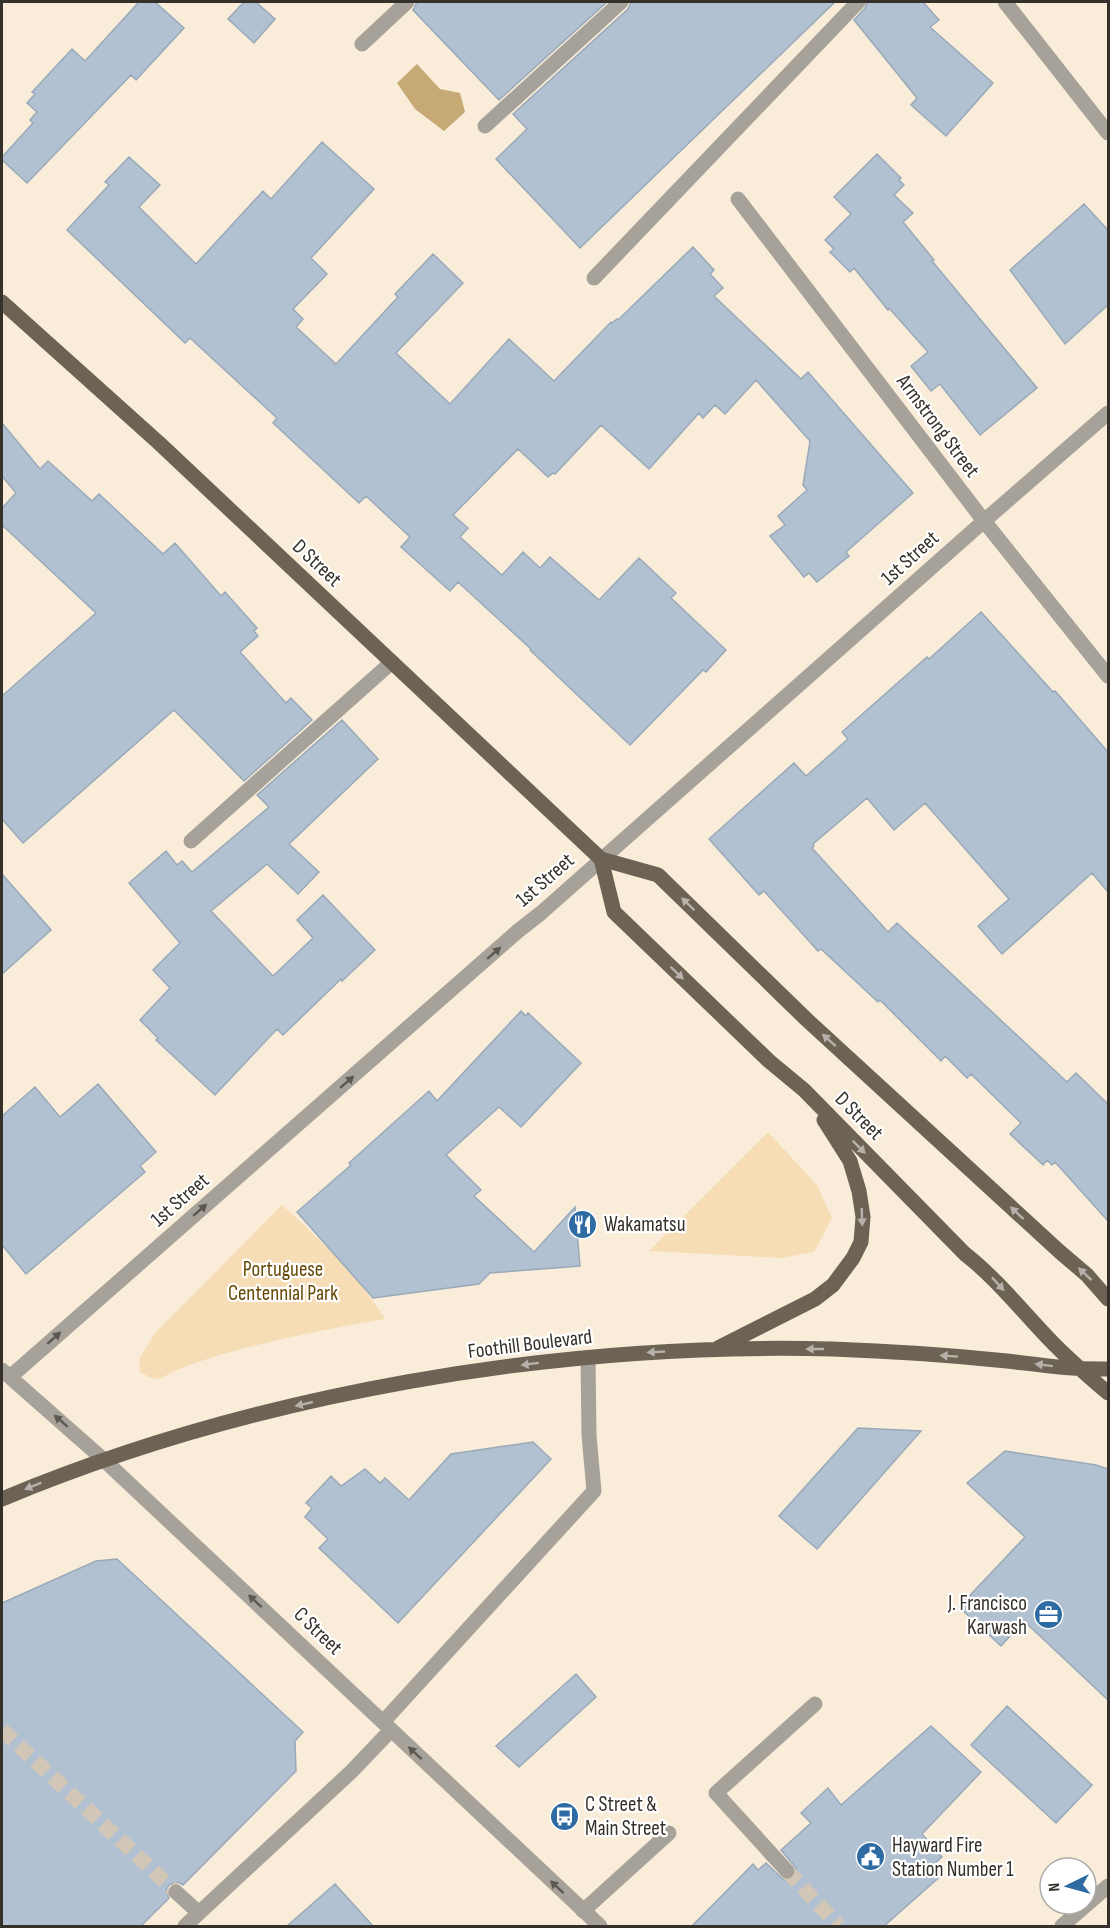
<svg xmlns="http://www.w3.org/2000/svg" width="1110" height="1928" font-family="'Sofia Sans Condensed',sans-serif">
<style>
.green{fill:#f6ddb5}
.water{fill:#c7a975}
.building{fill:#b1c1d1;stroke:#99a9b9;stroke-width:1.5}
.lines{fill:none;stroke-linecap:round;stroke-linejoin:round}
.minor-tunnel{stroke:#d2c7b6;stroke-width:15;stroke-dasharray:15 8;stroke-linecap:butt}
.minor{stroke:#a7a299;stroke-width:15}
.major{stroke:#6c6354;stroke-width:15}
.oneway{fill:#b6b1aa}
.oneway2{fill:#5d5850}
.labels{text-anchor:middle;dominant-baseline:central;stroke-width:4.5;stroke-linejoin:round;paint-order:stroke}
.street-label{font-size:21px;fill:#353029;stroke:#fff}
.poi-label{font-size:21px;fill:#353029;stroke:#fff;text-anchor:start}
.park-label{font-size:21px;fill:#674906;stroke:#fff}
</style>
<rect width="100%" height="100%" fill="#f9edd9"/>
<path class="green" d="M768,1132L817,1185L832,1218L814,1252L781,1258L649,1251Z
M282,1205C318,1237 360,1278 385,1319C338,1327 292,1336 245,1348C216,1356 186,1364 159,1379L149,1377L140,1372L139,1359L155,1333Z"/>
<path class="water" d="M417,64L440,89L460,93L465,112L444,131L415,109L397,83Z"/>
<path class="building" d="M139,2H155L184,28L136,80L131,75L27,183L2,160V157L33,123L30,120L37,112L27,103L35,94L32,92L72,49L85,61Z
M244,2H256L275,19L254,43L228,19Z
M417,2H607L499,100L413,10Z
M631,2H835L580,248L496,159L527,129L513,114L628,9Z
M867,2H923L939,20L930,27L993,83L946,136L911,105L917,98L854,20L865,8Z
M322,142L374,189L311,258L327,274L293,309L303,319L296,327L336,364L398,297L395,294L433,254L463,283L396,353L450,404L509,339L554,381L611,322L612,323L617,319L618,320L693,247L714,270L710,274L723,288L714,296L801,379L808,372L913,493L846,552L849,556L817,582L809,573L804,577L770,536L785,525L778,516L807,490L803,485L810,441L756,380L725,414L715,405L703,418L699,413L649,469L601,425L555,474L553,473L548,477L518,449L453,515L468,528L460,537L502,575L523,552L540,568L550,557L599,600L639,558L676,593L671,598L726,650L706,672L703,670L630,745L530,650L531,649L458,582L450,591L401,547L410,537L366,496L359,503L273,423L277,418L190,338L185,343L67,230L109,185L105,182L129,157L160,185L139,207L196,264L263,191L271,199Z
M877,154L901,178L899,180L904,185L894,195L913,213L903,222L934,260L932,261L1037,388L980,435L940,384L931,391L911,366L928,352L889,308L888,310L854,268L850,272L830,252L834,249L825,240L851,214L834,197Z
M1084,204L1108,230V305L1065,344L1010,270Z
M2,423L40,469L48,461L92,501L99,494L163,554L175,543L221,596L225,592L257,628L254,631L258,636L240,652L286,703L291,698L312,720L244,781L174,710L23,843L2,819V696L96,613L2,525V508L16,493L2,476Z
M981,612L1053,692L1055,691L1108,752V892L1092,873L1002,954L978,926L1009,899L925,803L894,830L867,798L813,844L814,846L812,848L888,932L897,923L1067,1082L1076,1073L1108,1104V1221L1055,1162L1052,1165L1047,1160L1043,1165L1010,1134L1021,1123L971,1074L967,1078L945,1056L941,1061L880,1000L878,1002L821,949L818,951L764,891L759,895L709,839L794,763L806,776L848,739L842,732L927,657L929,659Z
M342,720L378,759L289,844L319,872L298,894L267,864L211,911L273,976L313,938L297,920L323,895L375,950L342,981L341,979L283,1035L277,1029L215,1095L156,1040L158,1038L140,1020L170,988L153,970L180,943L129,883L166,851L177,865L182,861L192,872L269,807L257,795Z
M2,874L51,930L2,974Z
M521,1011L526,1016L528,1013L581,1063L521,1127L499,1107L446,1155L481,1190L474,1196L534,1252L575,1207L580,1266L490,1273L479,1284L373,1298L297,1212L351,1165L349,1163L429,1091L437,1101Z
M98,1084L156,1152L140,1166L145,1172L26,1274L2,1245V1116L35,1087L60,1117Z
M858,1428L921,1431L817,1549L779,1516Z
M533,1442L551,1459L398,1623L319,1548L328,1539L305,1517L312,1508L306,1503L331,1476L341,1486L365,1469L380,1483L385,1478L409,1500L451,1454Z
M1005,1451L1096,1465L1108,1469V1700L1024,1621L1001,1646L959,1607L1025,1537L967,1483Z
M117,1559L303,1732L295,1741L296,1771L183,1885L178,1882L169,1885L166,1890L169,1898L141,1926H2V1603L96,1561Z
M576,1674L596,1697L519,1767L496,1746Z
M1007,1706L1092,1785L1056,1823L971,1745Z
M931,1726L981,1772L922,1834L942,1857L934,1864L943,1874L884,1926H692L753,1864L758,1870L766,1863L784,1880L793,1879L796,1873V1868L781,1850L811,1823L801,1813L828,1788L841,1805Z
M335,1884L373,1926H287Z"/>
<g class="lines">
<path class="minor-tunnel" d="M2,1730L176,1892
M787,1871L839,1926"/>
<path class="minor" d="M1005,2L1108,133
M362,44L407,2
M485,126L621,2
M738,199L984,521L1108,676
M594,278L858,2
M191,841L392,662
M2,1370L104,1460L600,1926
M10,1377L518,931L541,913L984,521L1108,413
M383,1722L594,1491L589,1435L588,1358
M787,1871L716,1793L815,1704
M176,1892L199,1913
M583,1911L669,1833
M185,1926L352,1771L391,1730
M1062,1926L1108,1886"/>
<path class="major" d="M2,302L159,443L601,859L658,875L806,1019L1060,1252L1087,1275L1108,1299
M601,859L614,912L769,1061L804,1090L965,1254C997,1279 1022,1311 1050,1340C1068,1359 1088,1376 1108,1393
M718,1348L815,1299L833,1285L853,1258L861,1242L863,1217L859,1191L850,1161L824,1120
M2,1499C256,1393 556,1342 832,1349C890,1351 949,1355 1007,1361C1041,1365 1074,1370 1108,1369"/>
</g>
<defs><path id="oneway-solid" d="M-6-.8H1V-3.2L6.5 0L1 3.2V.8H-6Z" transform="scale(1.5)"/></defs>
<g class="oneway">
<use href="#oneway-solid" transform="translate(688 904) rotate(-136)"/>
<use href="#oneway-solid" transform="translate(677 973) rotate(44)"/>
<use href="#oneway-solid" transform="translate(829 1040) rotate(-138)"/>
<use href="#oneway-solid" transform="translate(859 1147) rotate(45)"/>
<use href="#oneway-solid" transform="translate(1017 1213) rotate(-137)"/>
<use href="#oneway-solid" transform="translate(862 1217) rotate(88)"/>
<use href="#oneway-solid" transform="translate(1085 1274) rotate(-137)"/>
<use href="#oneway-solid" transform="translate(998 1284) rotate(47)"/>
<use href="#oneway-solid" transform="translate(815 1349) rotate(-180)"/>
<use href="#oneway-solid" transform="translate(656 1352) rotate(177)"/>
<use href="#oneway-solid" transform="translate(949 1356) rotate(-176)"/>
<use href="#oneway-solid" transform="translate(530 1364) rotate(173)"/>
<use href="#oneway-solid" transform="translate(1044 1365) rotate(-173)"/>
<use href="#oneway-solid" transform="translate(304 1404) rotate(167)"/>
<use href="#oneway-solid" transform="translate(33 1486) rotate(158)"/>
</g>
<g class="oneway2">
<use href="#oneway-solid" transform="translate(494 953) rotate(-41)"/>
<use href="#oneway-solid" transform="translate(347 1082) rotate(-41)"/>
<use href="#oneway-solid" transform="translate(200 1210) rotate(-41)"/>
<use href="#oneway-solid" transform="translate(54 1338) rotate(-41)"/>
<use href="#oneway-solid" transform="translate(61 1421) rotate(-139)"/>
<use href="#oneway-solid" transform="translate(255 1601) rotate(-137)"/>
<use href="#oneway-solid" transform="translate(415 1753) rotate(-137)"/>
<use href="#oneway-solid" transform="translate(557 1887) rotate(-137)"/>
</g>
<defs>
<symbol id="restaurant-disc" viewBox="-11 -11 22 22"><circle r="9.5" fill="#2e6ba2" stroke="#fff"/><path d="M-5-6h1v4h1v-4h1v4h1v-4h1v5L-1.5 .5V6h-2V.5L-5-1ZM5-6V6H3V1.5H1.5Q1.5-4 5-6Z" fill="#fff"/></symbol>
<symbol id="office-disc" viewBox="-11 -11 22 22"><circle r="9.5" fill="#2e6ba2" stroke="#fff"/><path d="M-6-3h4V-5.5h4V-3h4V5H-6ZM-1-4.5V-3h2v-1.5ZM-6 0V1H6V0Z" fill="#fff"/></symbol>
<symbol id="bus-disc" viewBox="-11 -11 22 22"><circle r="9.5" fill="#2e6ba2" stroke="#fff"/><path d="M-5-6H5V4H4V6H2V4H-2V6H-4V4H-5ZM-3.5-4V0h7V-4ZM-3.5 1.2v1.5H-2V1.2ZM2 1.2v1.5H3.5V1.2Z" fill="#fff"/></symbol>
<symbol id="civic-disc" viewBox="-11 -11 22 22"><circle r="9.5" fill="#2e6ba2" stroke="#fff"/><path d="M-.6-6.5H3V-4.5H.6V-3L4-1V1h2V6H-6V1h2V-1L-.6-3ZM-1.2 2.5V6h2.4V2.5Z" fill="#fff"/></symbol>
</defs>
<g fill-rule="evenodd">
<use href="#restaurant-disc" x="566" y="1208" width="33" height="33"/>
<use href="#office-disc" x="1032" y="1598" width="33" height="33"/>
<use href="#bus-disc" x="548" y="1800" width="33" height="33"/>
<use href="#civic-disc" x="854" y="1840" width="33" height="33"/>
</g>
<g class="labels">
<g class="street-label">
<text transform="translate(938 426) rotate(53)">Armstrong Street</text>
<text transform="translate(910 558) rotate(-42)">1st Street</text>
<text transform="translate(317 563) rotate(43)">D Street</text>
<text transform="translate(545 880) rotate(-41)">1st Street</text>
<text transform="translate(859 1116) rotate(45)">D Street</text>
<text transform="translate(180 1200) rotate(-41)">1st Street</text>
<text transform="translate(530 1344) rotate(-7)">Foothill Boulevard</text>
<text transform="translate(318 1631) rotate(44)">C Street</text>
</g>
<g class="poi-label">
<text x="604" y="1224">Wakamatsu</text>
<text x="1027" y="1603" text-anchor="end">J. Francisco<tspan x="1027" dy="24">Karwash</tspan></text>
<text x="585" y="1804">C Street &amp;<tspan x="585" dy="24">Main Street</tspan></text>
<text x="892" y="1845">Hayward Fire<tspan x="892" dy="24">Station Number 1</tspan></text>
</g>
<g class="park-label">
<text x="283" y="1269">Portuguese<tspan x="283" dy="24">Centennial Park</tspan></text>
</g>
</g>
<rect width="1110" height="1928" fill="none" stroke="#353029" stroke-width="6"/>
<g transform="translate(1068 1886) rotate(265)"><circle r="28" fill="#ffffff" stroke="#aeaca9" stroke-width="1.5"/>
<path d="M0-4.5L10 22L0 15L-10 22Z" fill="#2e6ba2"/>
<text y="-9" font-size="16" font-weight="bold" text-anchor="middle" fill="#353029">N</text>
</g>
</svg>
